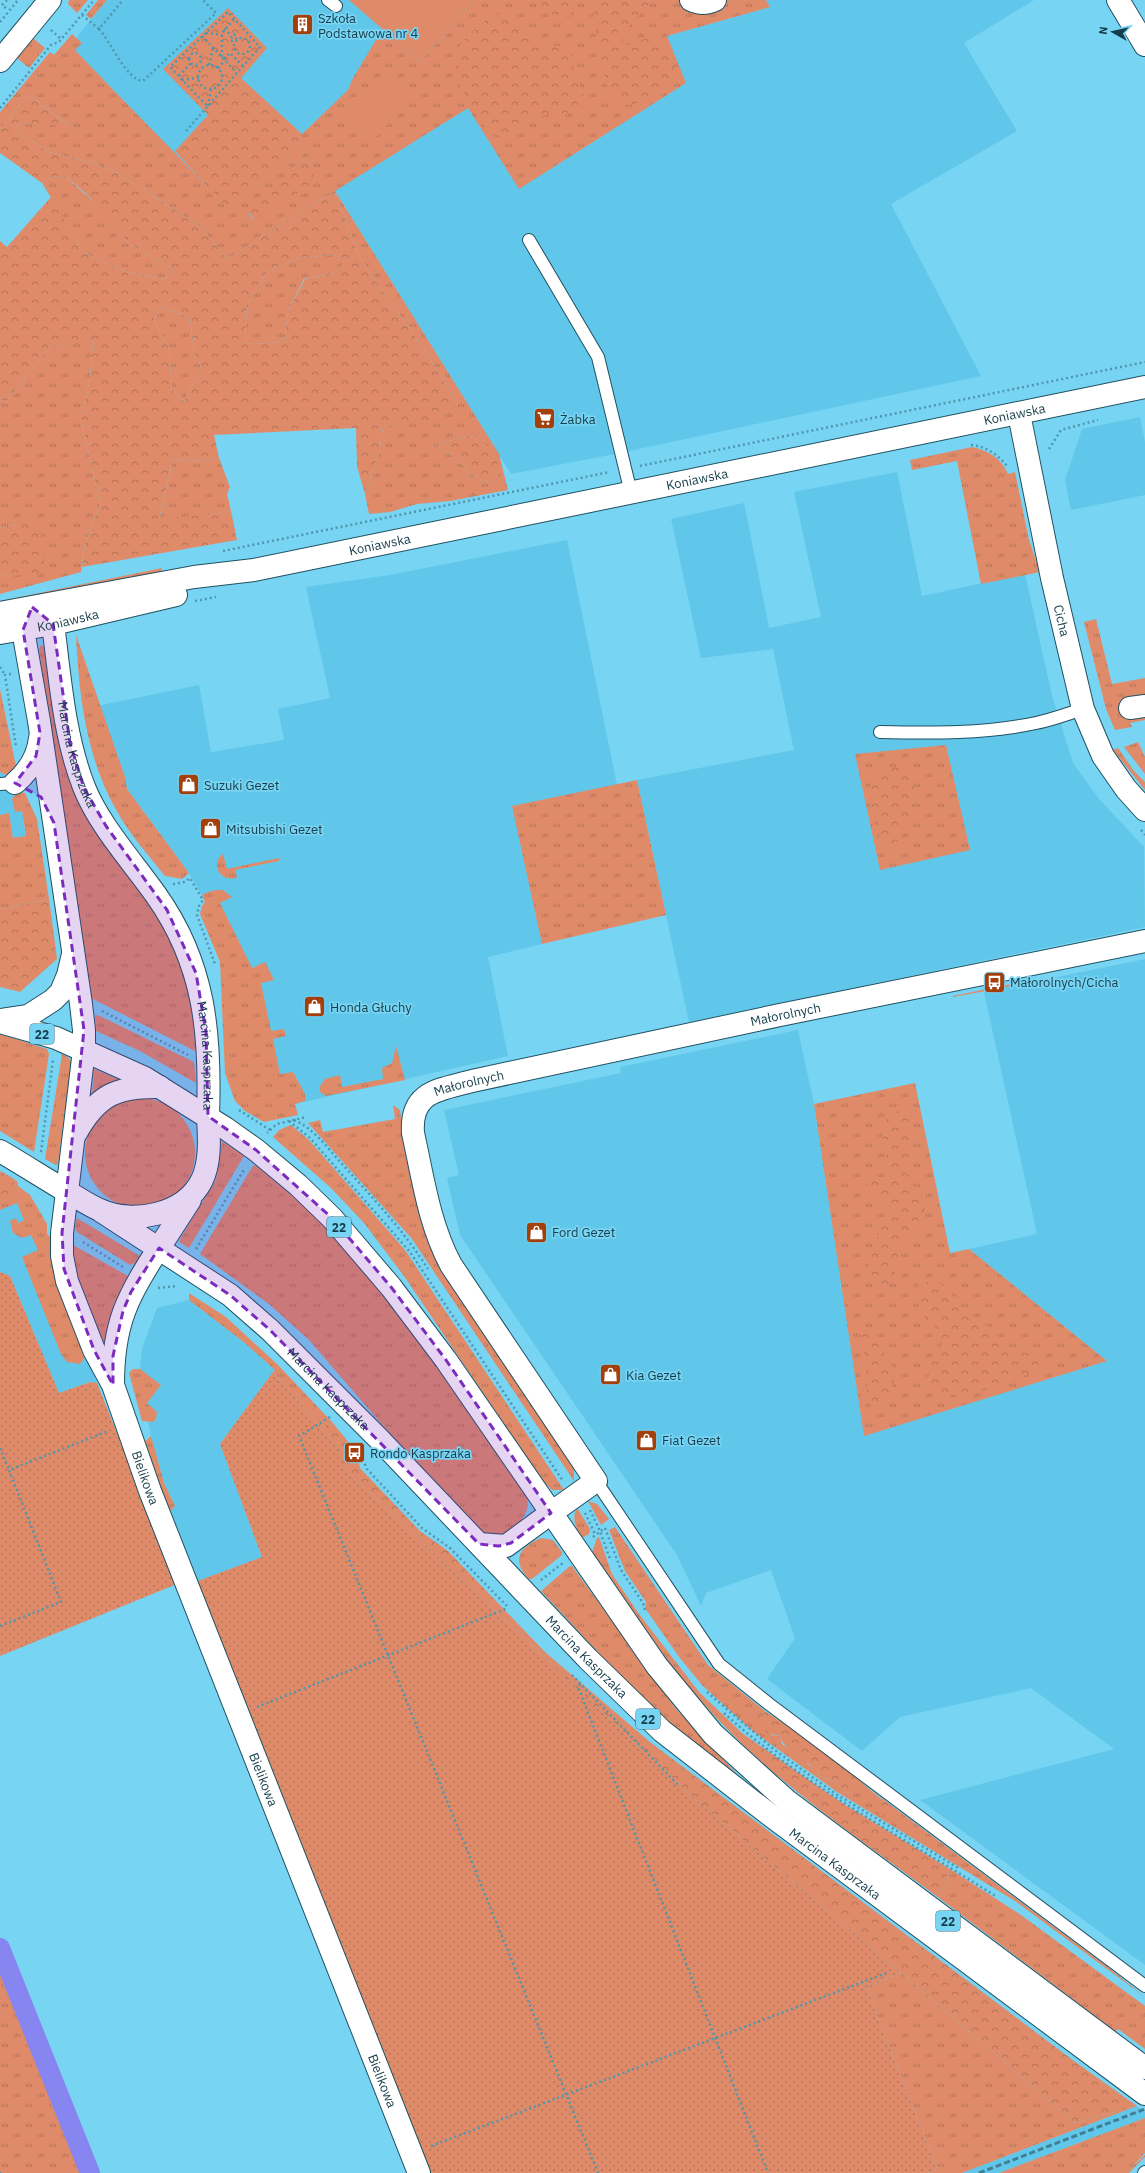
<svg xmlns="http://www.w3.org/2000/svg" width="1145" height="2173" font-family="'IBM Plex Sans',sans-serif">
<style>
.built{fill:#60c7ea}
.grass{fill:url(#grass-tufts);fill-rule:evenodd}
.forest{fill:url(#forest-crowns);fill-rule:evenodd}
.garden{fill:url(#garden-dots)}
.pitch{fill:#df8b69}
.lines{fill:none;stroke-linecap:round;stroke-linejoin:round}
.canal{stroke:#8785f0;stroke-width:20}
.lane-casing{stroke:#205161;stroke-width:14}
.street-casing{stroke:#205161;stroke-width:24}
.secondary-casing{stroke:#205161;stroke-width:24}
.primary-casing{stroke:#205161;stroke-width:24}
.path{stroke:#5097ae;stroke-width:2.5;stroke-dasharray:2 3;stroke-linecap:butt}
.lane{stroke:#fff;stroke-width:12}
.street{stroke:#fff;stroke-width:22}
.secondary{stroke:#fff;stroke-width:22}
.primary{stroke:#fff;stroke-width:22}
.rail{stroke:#417f93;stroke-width:3;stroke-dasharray:6 3;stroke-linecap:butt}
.marked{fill:#7b2cbf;fill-opacity:0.2;stroke:#7b2cbf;stroke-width:3;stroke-dasharray:8 5;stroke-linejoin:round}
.labels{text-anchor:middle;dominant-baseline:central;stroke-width:3.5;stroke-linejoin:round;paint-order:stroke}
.shield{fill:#78d4f3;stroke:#336a7d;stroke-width:1}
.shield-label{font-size:12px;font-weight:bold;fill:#163d4a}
.poi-label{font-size:13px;fill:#163d4a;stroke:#78d4f3;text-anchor:start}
.street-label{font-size:13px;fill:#163d4a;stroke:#78d4f3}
</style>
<defs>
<pattern id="grass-tufts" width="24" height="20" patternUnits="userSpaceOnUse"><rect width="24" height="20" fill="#df8b69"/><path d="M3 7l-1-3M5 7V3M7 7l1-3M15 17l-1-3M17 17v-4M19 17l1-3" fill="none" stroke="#b47358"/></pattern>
<pattern id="forest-crowns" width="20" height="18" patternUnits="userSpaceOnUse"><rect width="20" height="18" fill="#df8b69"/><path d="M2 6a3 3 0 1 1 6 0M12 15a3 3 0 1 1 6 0" fill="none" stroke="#b47358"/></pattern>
<pattern id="garden-dots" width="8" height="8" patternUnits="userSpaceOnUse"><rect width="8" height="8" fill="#df8b69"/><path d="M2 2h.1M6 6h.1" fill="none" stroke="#b47358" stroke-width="1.8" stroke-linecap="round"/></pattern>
</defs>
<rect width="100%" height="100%" fill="#78d4f3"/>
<path class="built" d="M107,0H490L667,36L770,7L766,0H1034L964,43L1017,131L891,204L981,376L615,454L511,474L335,191L227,259L34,90Z
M1140,417L1145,442V495L1071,510L1065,480L1082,429Z
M897,472L922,596L1025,574L1052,696L1073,763L1099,799L1144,847L1145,927L689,1022L637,780L794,750L773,649L701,658L671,519L744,503L769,628L821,617L794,492Z
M567,540L617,785L513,806L542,944L488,957L508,1056L295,1104L277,1105L208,900L202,895L189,873L127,789L97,706L199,685L211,752L284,740L278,709L330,698L306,587L390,575Z
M0,772L6,775L15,794L13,796L22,811L26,836L13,838L9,813L0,815Z
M1145,959V1965L920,1800L1114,1749L1031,1688L900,1717L862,1751L767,1679L795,1638L771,1570L706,1593L701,1606L677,1555L460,1235L447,1178L459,1175L444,1110L621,1073L620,1067L798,1030L814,1104L851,1345L1107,1361L969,1249L1037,1234L984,992Z
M21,1196L44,1251L97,1383L90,1382L59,1393L10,1276L0,1272V1203Z
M189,1300L245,1343L275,1370L220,1444L262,1557L195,1582L169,1512L175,1506L164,1483L151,1437L140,1369L142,1349L157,1308Z
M1137,2106L1145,2112V2118L999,2173H962Z"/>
<path class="grass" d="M69,0H88L77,13L68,4Z
M98,0H107L91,19L86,15Z
M474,0H680L687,10L716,8L727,0H766L770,7L667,36L686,83L519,189L468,108L335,191L499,454L508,490L450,501L417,504L390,512L369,514L365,494L379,453L383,427L400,424L458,405L427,354L360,258L335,191L227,259L200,226L114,171L90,162L49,152L15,130L19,123L69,125L28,95L0,129V112L50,52L54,55L72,34L82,43L75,50C126,104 179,156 230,210L302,140V134L348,90L352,80L380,33L389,35L420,62ZM304,157L312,169L253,219L248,213ZM474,434L497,478L486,482L472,475L456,458L435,445Z
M33,38L45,48L29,68L17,58Z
M65,176L108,215L127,242L173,269L165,279L126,272L85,253L42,183L51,177Z
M331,255L350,259L332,274L304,279L288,311L284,342L252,344L245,342L247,305L267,272L298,258Z
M161,307L190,318L194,352L201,367L184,402L172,389L169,348L153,320Z
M93,339L90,378L81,419L100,504L85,544L81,572L0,594V576L11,575L17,524L0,528V397L5,403L50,347Z
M972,447C988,450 1002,459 1008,474L1015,472L1029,540L1040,572L981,584L957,461L912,470L910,460Z
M219,458L230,487L227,494L231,511L159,521L173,459L203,461Z
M162,568L160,574L0,608V601Z
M1096,619L1112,684L1145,678V720L1130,723L1132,727L1115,730L1106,709L1084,622Z
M76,635L125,777L127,789L189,873L182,879L165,876C149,856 131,836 118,813C86,759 79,696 76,635Z
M41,645L46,648L59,733L182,963L194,1010L195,1051L91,998L39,649Z
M0,689L17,771L6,775L0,772Z
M1138,742L1145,757V774L1124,747Z
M946,745L970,850L880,870L855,754Z
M1118,748L1134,771L1145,782V790L1113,750Z
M637,780L666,915L542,944L512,806Z
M17,792L25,793L37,819L49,899L0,909V815L9,813L13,838L26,836L22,811L15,812L12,799Z
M223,854L227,869L279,858V861L235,870L237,878C234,878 230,879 227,878C215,874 214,860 223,854Z
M216,890H223L232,897L220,903L252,968L265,962L274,980L261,983L271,1031L284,1029L286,1036L273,1039L280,1074L293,1072L305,1094V1101L295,1104L298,1115L264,1122L245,1111L235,1101L225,1073L220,962L200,914L202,906L205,902L202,895L208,892Z
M1020,982L1024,984L953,997V996Z
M95,1015L100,1016L194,1062L196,1083L140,1051L96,1031Z
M0,1034L47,1049L49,1054L34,1152L0,1131Z
M396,1046L405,1080L326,1096L320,1092V1086L325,1079L340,1075L342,1087L383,1079L382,1068L392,1063Z
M62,1054L69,1058L71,1062L58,1164L56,1165L45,1159Z
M94,1069L120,1080L119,1081L92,1095Z
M915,1083L950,1253L969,1249L1107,1361L864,1436L814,1104Z
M85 1153a55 55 0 1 1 110 0a55 55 0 1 1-110 0Z
M393,1105L400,1110L402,1127L428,1235L574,1464V1481L412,1239L308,1123L320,1120L323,1132L395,1119Z
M291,1125L309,1140L405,1250L564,1490H552L542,1480L404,1276L364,1223L331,1188L273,1137L279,1130Z
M222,1141L244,1156L189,1248L179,1242L180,1239L216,1180Z
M255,1165C272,1179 290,1193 306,1208C393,1293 458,1399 527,1498C534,1518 500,1545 483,1532L385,1428L309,1340L269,1304L200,1254L252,1167Z
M11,1177L17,1181L18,1186L30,1195L47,1224V1234L53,1239L86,1356L80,1364L67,1362L61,1354L22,1257L38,1250L31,1235L22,1238L13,1233L10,1221L16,1218L18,1223L24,1220L17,1203L0,1210V1203L20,1195Z
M77,1218L140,1256L135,1263L130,1265L77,1232L75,1227Z
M73,1245L128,1276L114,1304L105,1346L101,1347L73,1268Z
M189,1293L226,1317L278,1365L332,1422L321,1428L273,1372L275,1370L245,1343L189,1300Z
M133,1369H140L161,1385L147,1403L157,1412L156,1419L153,1422L142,1421L129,1373Z
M151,1436L164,1483L175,1506L169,1512L142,1444Z
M588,1501L597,1504L609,1519L601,1525Z
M577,1508L590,1529L589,1534L582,1538C576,1528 571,1519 577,1508Z
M615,1527L708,1665L765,1711L761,1715L771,1735L780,1736L782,1744L806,1761L807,1764L817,1768L819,1776L836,1781L842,1790L848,1793L860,1781L882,1800L888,1809V1803L1108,1967L1145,1997L1015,1901L837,1792L750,1729L702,1685L679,1657L645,1608L646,1602L625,1571L609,1530Z
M599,1537L612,1574L639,1614L699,1692L740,1731C704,1724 616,1587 592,1552L597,1538Z
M541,1538L553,1540L562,1552V1555L532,1579H529C511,1560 519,1548 541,1538Z
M570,1566H572L676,1709L738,1775L664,1719L621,1677L541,1591Z
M950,1869L1021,1915L1145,2006V2049L1118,2029L1116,2032L939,1898Z
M0,1947L90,2173H0Z
M901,1973L1075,2123L1137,2106L962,2173H927L937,2169L866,1987Z
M1145,2118V2153L1129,2170L1145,2155V2157L1129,2173H999Z"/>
<path class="forest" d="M539,0H573L574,17L541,13L537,2Z
M595,0H649L648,5L622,34L623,46C635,45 645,37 657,36C665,45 676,58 674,71C672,86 631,114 618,102C604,89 603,67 599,48C597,33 590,15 595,0Z
M228,8L267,48L241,78L302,134V140L230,211L175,151L208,115L163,69Z
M496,13C516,16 517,22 527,39L541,44L559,46L572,56C574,74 579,87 588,102L578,112L550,114L534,118L501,137C498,135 493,134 490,131C475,118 448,72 457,52C463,36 483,23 496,13Z
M28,95L70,126L19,123L15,130L49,152L90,162L114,171L200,226L227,259L335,191L360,258L427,354L458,405L439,419L383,427L379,453L365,494L357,466L356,428L214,435L219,458L203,461L173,459L159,520L231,511L237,540L82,567L85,544L100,504L81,419L90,378L93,340L50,347L5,403L0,397V241L7,247L51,197L85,253L126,272L165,279L173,269L127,242L111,220L84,192L65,176L51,177L42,183L0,153V129ZM331,255L349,259L332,274L305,279L288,311L284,342L252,344L245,342L247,305L267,272L298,258ZM161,307L190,318L194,352L201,367L184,402L172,389L169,348L153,320Z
M304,157L312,169L314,183L254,219L248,212Z
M474,434L498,455V478L486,482L472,475L456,458L435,445Z
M39,522L45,566L38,574L0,576V528L17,524Z
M889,767L907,768L913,773L914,809L910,822L900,831L895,849L884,848C874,825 865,795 873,771Z
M49,899L57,959L20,992L0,987V909Z
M903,1108L912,1111C915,1132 903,1155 905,1173C906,1182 912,1184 918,1189C928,1199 925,1213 923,1225C915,1231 905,1239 901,1248C895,1261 898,1274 888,1284L877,1285L867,1274C871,1248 879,1231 893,1209L887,1202L873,1198L865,1187L873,1177L888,1184L891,1178L881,1131L888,1116Z
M0,1171L11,1177L21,1196L0,1203Z
M934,1280L947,1288L970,1318L986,1325L1014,1351L1042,1356L1052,1359L1050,1365C1024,1376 966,1403 940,1392C935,1390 931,1386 927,1383L931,1364L942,1345L941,1332C920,1314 917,1313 918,1285Z
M861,1324L891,1361L895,1376L890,1392L878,1406L875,1417L867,1394L866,1362L859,1328Z
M332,1422L356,1451L360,1468L420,1531L448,1551L545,1652L650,1742L1074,2061L1137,2106L1075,2123L901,1973L690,1795L339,1464V1449L321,1428Z
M709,1710L839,1801L950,1869L939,1898C860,1839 776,1784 709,1710Z
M765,1711L817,1746L888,1803C888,1810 886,1814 880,1817L876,1814L873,1805L876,1801L882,1799L861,1781L848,1793L841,1790L836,1781L819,1776L817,1768C807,1765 781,1746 780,1736L766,1733C760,1725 757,1718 765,1711Z"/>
<path class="garden" d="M0,1272L10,1276L59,1393L90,1382L97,1383L177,1584L0,1656Z
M273,1372L339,1449V1464L690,1795L901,1973L866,1987L937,2169L927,2173H427L195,1582L262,1557L220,1444Z"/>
<path class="pitch" d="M349,0H474L420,62Z
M391,70L416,93L372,141L347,117Z"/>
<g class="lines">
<path class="canal" d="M0,1948L90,2173"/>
<defs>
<path id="lane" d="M328,0L336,6
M529,240L598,357L631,493
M880,732C932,733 985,734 1036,723C1051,720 1067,714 1083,709
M0,784L15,783
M596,1481L719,1664L769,1704L1145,1986
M1144,2173L1145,2172"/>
<g id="street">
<path d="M691,0C700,4 706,4 715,0"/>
<path d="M1118,0L1145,45"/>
<path id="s1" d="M1019,414L1052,578L1083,709L1103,756L1126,789L1145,810"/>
<path d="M1130,708L1145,706"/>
<path id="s2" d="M67,1192L62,1233V1256L67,1281L94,1350L113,1385L150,1491L419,2173"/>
<path d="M113,1384C113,1325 127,1296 159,1248"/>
<path id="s3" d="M551,1513L596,1481L451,1265C429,1224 423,1178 413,1133C410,1091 439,1090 472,1081L780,1015L1145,941"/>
</g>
<g id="secondary">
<path d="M0,61L50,0"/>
<path id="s4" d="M0,613L194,577L254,570L1145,387"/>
<path id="s5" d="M53,624C60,678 64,736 84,787C99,825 132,861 156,895C205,964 211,1034 208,1116"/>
<path d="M23,630L39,721L81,1004L84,1030V1050"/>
<path id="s6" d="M0,633L53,624L176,595"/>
<path d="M15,783C29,771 38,757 40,738"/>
</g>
<g id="primary">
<path d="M0,1020L28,1016L53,1000L61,992L68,975L73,954"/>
<path d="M0,1022L56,1038L145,1078L225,1128L256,1150L298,1185L332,1218L391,1287L446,1360L657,1666L713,1734L786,1800L1145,2068"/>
<path d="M76,1133C97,1095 117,1086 160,1087"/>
<path d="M0,1151C24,1165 47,1180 71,1194C80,1199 90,1206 100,1210C133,1225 185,1215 202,1180C211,1161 209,1137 208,1116"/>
<path d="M67,1192L84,1050"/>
<path id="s7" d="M101,1211L230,1295L270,1330L379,1439L588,1659L662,1731L770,1815L1145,2094"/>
<path d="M159,1248L190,1200"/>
<path d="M479,1544L506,1546L551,1513"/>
</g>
</defs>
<use href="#lane" class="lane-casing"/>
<use href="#street" class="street-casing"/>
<use href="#secondary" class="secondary-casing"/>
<use href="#primary" class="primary-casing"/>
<path class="path" d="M6,8L2,5L7,0
M82,15L99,29L123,0
M0,22L18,0
M99,29C110,40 126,80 143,81L216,13L203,0
M224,29L231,35
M51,30L61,39
M206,33L222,35
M234,34L237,38L232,41L230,39Z
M202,36L237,73
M234 46a8 8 0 1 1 16 0a8 8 0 1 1-16 0Z
M189 59a6 6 0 1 1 12 0a6 6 0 1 1-12 0Z
M222,57V33L234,19
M224,59L230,53L243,66
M209,65L213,48
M198 77a12 12 0 1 1 24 0a12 12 0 1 1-24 0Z
M218,68L225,60
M179,76L191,63
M182,80L199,78
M208,106L211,89
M0,108L51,45L59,42L94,0
M186,131L260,47L228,12L170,67L208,107
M971,445C986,446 998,455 1007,466
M1049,449L1061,430L1098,420
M640,466L1145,362
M223,551L610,472
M195,601L216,597
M0,667L5,675
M11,674L5,675L16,747
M1141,830L1145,835
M173,884L185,882L190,878L203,900L199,906L197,915L215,964
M102,1011L188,1055
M239,1110L270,1130L267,1133
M294,1120C315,1129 328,1149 343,1165C373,1198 404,1231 428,1269
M289,1121L310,1138L410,1252L563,1481
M270,1130L277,1124L306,1117
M41,1152L53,1060
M83,1242L123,1267
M196,1249L245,1168
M158,1288L178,1286
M330,1417L299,1436L598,2173
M0,1448L9,1470
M359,1450L367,1469L422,1528L450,1548L507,1606
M590,1510L600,1531L610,1559
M585,1513L595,1534
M605,1528L621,1570L643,1603L645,1610
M593,1537L605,1528
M541,1580L563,1563
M0,1626L61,1602L9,1470L108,1431
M572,1675L679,1786
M580,1684L578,1687L768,2173
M707,1692L776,1751L836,1794L960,1869
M257,1707L508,1608
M724,1713C805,1787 905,1838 997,1897
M431,2146L889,1972
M0,2172V2173"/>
<use href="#lane" class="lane"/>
<use href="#street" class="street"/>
<use href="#secondary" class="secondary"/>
<use href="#primary" class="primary"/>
<path class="rail" d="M979,2173L1145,2109"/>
</g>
<path class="marked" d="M32,607L53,624L70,743L84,788L106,826L167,910L196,973L206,1032L208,1116L256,1150L332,1218L391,1287L446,1360L551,1513L511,1543L499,1546L479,1544L270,1330L230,1295L159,1248L131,1292L123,1311L113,1356V1385L94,1350L64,1269L62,1233L84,1030L54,823L41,797L15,783L36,756L40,733L23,630Z"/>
<defs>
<symbol id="building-square" viewBox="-11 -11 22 22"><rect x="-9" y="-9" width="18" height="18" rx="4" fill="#a33f0b" stroke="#78d4f3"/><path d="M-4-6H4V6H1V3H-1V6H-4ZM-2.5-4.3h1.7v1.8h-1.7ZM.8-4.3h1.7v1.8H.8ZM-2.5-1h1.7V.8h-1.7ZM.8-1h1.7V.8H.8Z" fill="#fff"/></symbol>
<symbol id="supermarket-square" viewBox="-11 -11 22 22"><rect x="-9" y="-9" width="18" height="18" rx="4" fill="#a33f0b" stroke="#78d4f3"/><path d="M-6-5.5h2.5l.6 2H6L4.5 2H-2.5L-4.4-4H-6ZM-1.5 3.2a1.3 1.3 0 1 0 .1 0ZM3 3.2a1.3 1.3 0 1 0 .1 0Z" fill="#fff"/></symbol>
<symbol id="shop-square" viewBox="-11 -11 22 22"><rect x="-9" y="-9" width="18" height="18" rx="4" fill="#a33f0b" stroke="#78d4f3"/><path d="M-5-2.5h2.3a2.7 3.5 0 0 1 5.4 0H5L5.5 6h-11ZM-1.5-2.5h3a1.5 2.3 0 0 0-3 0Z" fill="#fff"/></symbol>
<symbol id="bus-square" viewBox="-11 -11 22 22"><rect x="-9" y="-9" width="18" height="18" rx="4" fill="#a33f0b" stroke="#78d4f3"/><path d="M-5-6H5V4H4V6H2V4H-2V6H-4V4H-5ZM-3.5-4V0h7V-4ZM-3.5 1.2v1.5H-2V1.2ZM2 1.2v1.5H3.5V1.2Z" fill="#fff"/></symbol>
</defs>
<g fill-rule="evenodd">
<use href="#building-square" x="290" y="12" width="25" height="25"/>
<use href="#supermarket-square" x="532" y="406" width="25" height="25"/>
<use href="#shop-square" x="176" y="772" width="25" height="25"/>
<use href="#shop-square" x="198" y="816" width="25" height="25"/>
<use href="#bus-square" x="982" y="970" width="25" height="25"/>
<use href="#shop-square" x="302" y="994" width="25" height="25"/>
<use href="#shop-square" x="524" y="1220" width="25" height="25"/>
<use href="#shop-square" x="598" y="1362" width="25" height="25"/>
<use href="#shop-square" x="634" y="1428" width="25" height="25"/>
<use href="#bus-square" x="342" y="1440" width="25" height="25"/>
</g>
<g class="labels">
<g class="shield">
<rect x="30" y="1024" width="24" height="20" rx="3"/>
<rect x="327" y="1217" width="24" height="20" rx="3"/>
<rect x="636" y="1709" width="24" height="20" rx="3"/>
<rect x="936" y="1911" width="24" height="20" rx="3"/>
</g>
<g class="shield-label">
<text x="42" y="1034">22</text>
<text x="339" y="1227">22</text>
<text x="648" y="1719">22</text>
<text x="948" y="1921">22</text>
</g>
<g class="poi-label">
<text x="318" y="18">Szkoła<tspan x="318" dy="15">Podstawowa nr 4</tspan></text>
<text x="560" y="419">Żabka</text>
<text x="204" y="785">Suzuki Gezet</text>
<text x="226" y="829">Mitsubishi Gezet</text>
<text x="1010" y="982">Małorolnych/Cicha</text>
<text x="330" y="1007">Honda Głuchy</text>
<text x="552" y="1232">Ford Gezet</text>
<text x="626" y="1375">Kia Gezet</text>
<text x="662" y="1440">Fiat Gezet</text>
<text x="370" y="1453">Rondo Kasprzaka</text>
</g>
<g class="street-label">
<text stroke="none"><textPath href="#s4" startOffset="1034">Koniawska</textPath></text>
<text stroke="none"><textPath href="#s4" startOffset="710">Koniawska</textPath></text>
<text stroke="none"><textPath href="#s4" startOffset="386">Koniawska</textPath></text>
<text stroke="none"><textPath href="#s6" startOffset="69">Koniawska</textPath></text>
<text stroke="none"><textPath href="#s1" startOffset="211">Cicha</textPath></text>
<text stroke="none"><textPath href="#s5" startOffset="133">Marcina Kasprzaka</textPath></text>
<text stroke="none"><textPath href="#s3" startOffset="863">Małorolnych</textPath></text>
<text stroke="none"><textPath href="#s5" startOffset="468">Marcina Kasprzaka</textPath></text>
<text stroke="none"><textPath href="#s3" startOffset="539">Małorolnych</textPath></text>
<text stroke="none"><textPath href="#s7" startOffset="290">Marcina Kasprzaka</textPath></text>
<text stroke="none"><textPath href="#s2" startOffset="302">Bielikowa</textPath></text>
<text stroke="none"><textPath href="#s7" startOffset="662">Marcina Kasprzaka</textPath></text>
<text stroke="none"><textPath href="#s2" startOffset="626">Bielikowa</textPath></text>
<text stroke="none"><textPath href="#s7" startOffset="986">Marcina Kasprzaka</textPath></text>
<text stroke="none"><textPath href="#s2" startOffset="950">Bielikowa</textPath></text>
</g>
</g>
<g transform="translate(1113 32) rotate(278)" stroke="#78d4f3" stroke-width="3" paint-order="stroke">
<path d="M0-3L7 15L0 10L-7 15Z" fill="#163d4a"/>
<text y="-6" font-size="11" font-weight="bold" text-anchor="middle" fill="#163d4a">N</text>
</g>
</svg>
